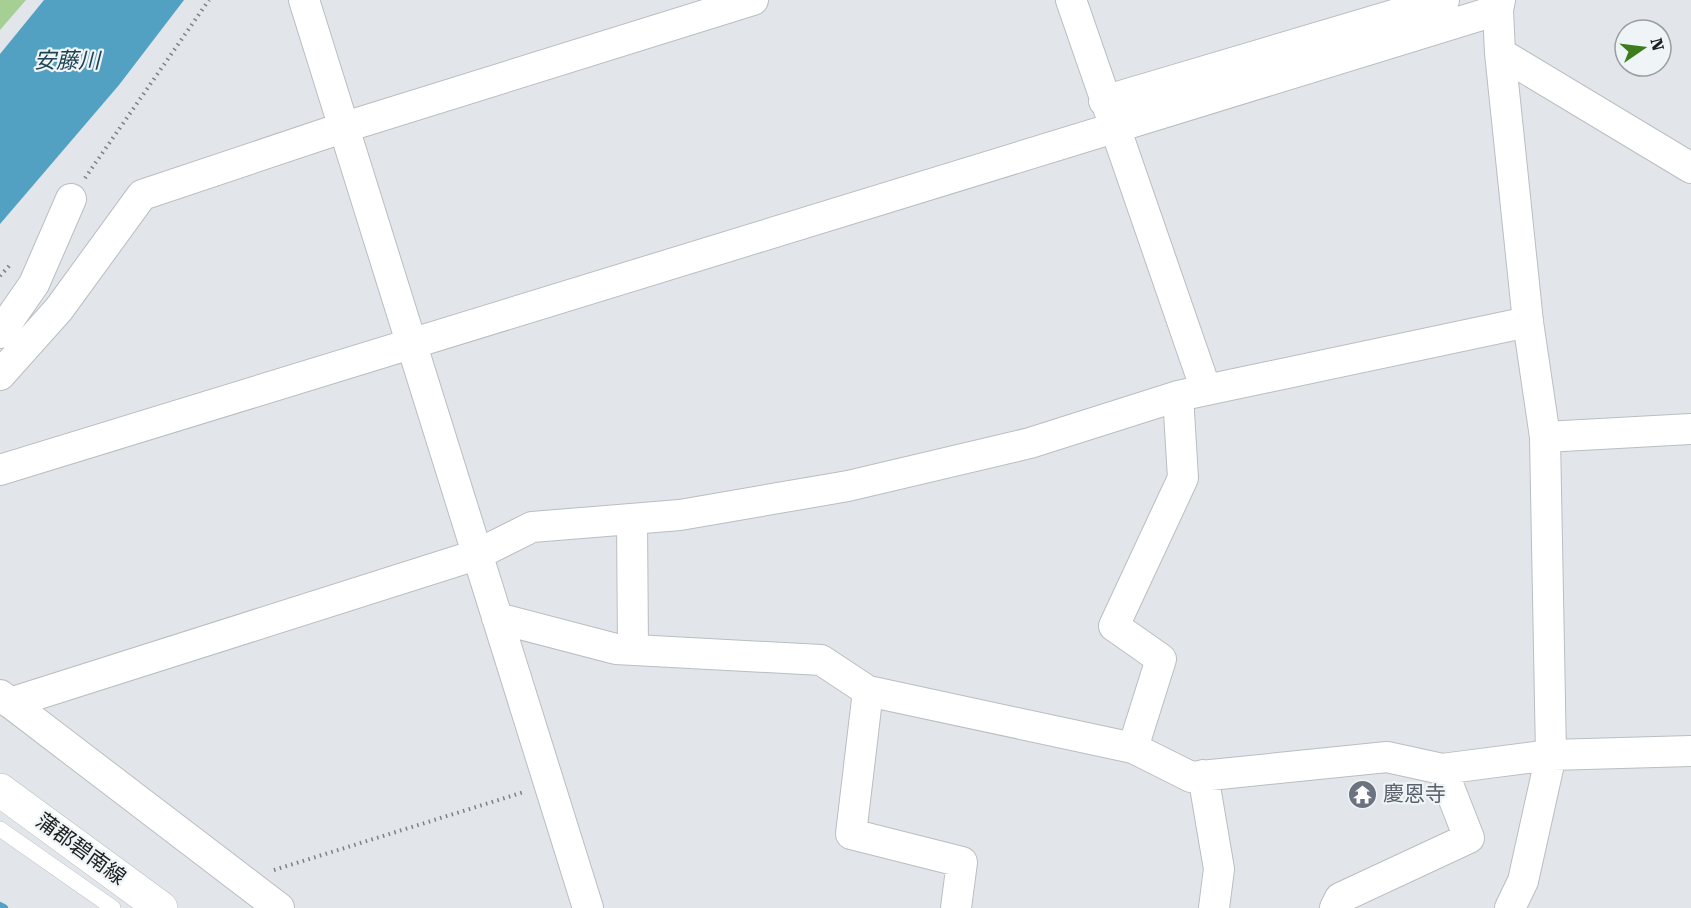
<svg xmlns="http://www.w3.org/2000/svg" width="1691" height="908" font-family="'Roboto Serif','Noto Sans JP',serif">
<style>
.green{fill:#a6cf94}
.water{fill:#52a1c2}
.lines{fill:none;stroke-linecap:round;stroke-linejoin:round}
.stream{stroke:#52a1c2;stroke-width:8}
.service-casing{stroke:#b9bec1;stroke-width:16}
.minor-casing{stroke:#b9bec1;stroke-width:32}
.secondary-casing{stroke:#b9bec1;stroke-width:34}
.path{stroke:#7d8083;stroke-width:4;stroke-dasharray:1.5 4.5;stroke-linecap:butt}
.service{stroke:#fff;stroke-width:15}
.minor{stroke:#fff;stroke-width:30}
.secondary{stroke:#fff;stroke-width:33}
.labels{text-anchor:middle;dominant-baseline:central;stroke-width:4.5;stroke-linejoin:round;paint-order:stroke}
.worship-label{font-size:21px;fill:#5b616d;stroke:#eff4f7;text-anchor:start}
.street-label{font-size:21px;fill:#1c1e1f;stroke:#eff4f7}
.water-label{font-size:22px;font-style:italic;fill:#1f4352;stroke:#eff4f7}
</style>
<rect width="100%" height="100%" fill="#e2e6ea"/>
<path class="green" d="M0,0H26L0,30Z"/>
<path class="water" d="M44,0H184L119,85L0,224V54Z"/>
<g class="lines">
<path class="stream" d="M0,906L4,908"/>
<defs>
<path id="service" d="M0,829L113,908"/>
<path id="minor" d="M304,0L588,908
M1071,0L1206,390
M1500,0L1498,10L1500,53L1528,322L1545,437L1551,755L1523,881L1510,908
M1500,53L1691,168
M1104,101L1444,0
M0,333L34,284L71,199
M0,375L59,309L142,195L342,128L753,0
M1545,437L1691,429
M0,470L1498,10
M632,519L633,650
M497,618L616,649L821,660L868,691L1133,748L1191,777L1387,757L1442,769L1551,755L1691,751
M868,691L851,834L962,862L956,908
M0,695L279,908
M10,703L476,555L532,527L680,515L848,486L1030,443L1178,396
M1133,748L1161,659L1114,626L1183,478L1178,396L1528,322
M1203,775L1219,869L1214,908
M1335,908L1340,898L1469,838L1442,769"/>
<path id="secondary" d="M0,790L161,908"/>
</defs>
<use href="#service" class="service-casing"/>
<use href="#minor" class="minor-casing"/>
<use href="#secondary" class="secondary-casing"/>
<path class="path" d="M85,178L209,0
M0,276L10,265
M274,870L524,792"/>
<use href="#service" class="service"/>
<use href="#minor" class="minor"/>
<use href="#secondary" class="secondary"/>
</g>
<defs>
<symbol id="temple-disc" viewBox="-11 -11 22 22"><circle r="9.5" fill="#6b7280" stroke="#eff4f7"/><path d="M0-6L5-2H3V0L6.5 2.5H4V6H1.5V3h-3V6H-4V2.5H-6.5L-3 0V-2H-5Z" fill="#fff"/></symbol>
</defs>
<g fill-rule="evenodd">
<use href="#temple-disc" x="1346" y="778" width="33" height="33"/>
</g>
<g class="labels">
<g class="worship-label">
<text x="1383" y="794">慶恩寺</text>
</g>
<g class="street-label">
<text transform="translate(81 849) rotate(36)">蒲郡碧南線</text>
</g>
<g class="water-label">
<text x="67" y="60">安藤川</text>
</g>
</g>
<g transform="translate(1643 48) rotate(76)"><circle r="28" fill="#eff4f7" stroke="#9b9ea1" stroke-width="1.5"/>
<path d="M0-4.5L10 22L0 15L-10 22Z" fill="#3d7d1b"/>
<text y="-9" font-size="16" font-weight="bold" text-anchor="middle" fill="#1c1e1f">N</text>
</g>
</svg>
